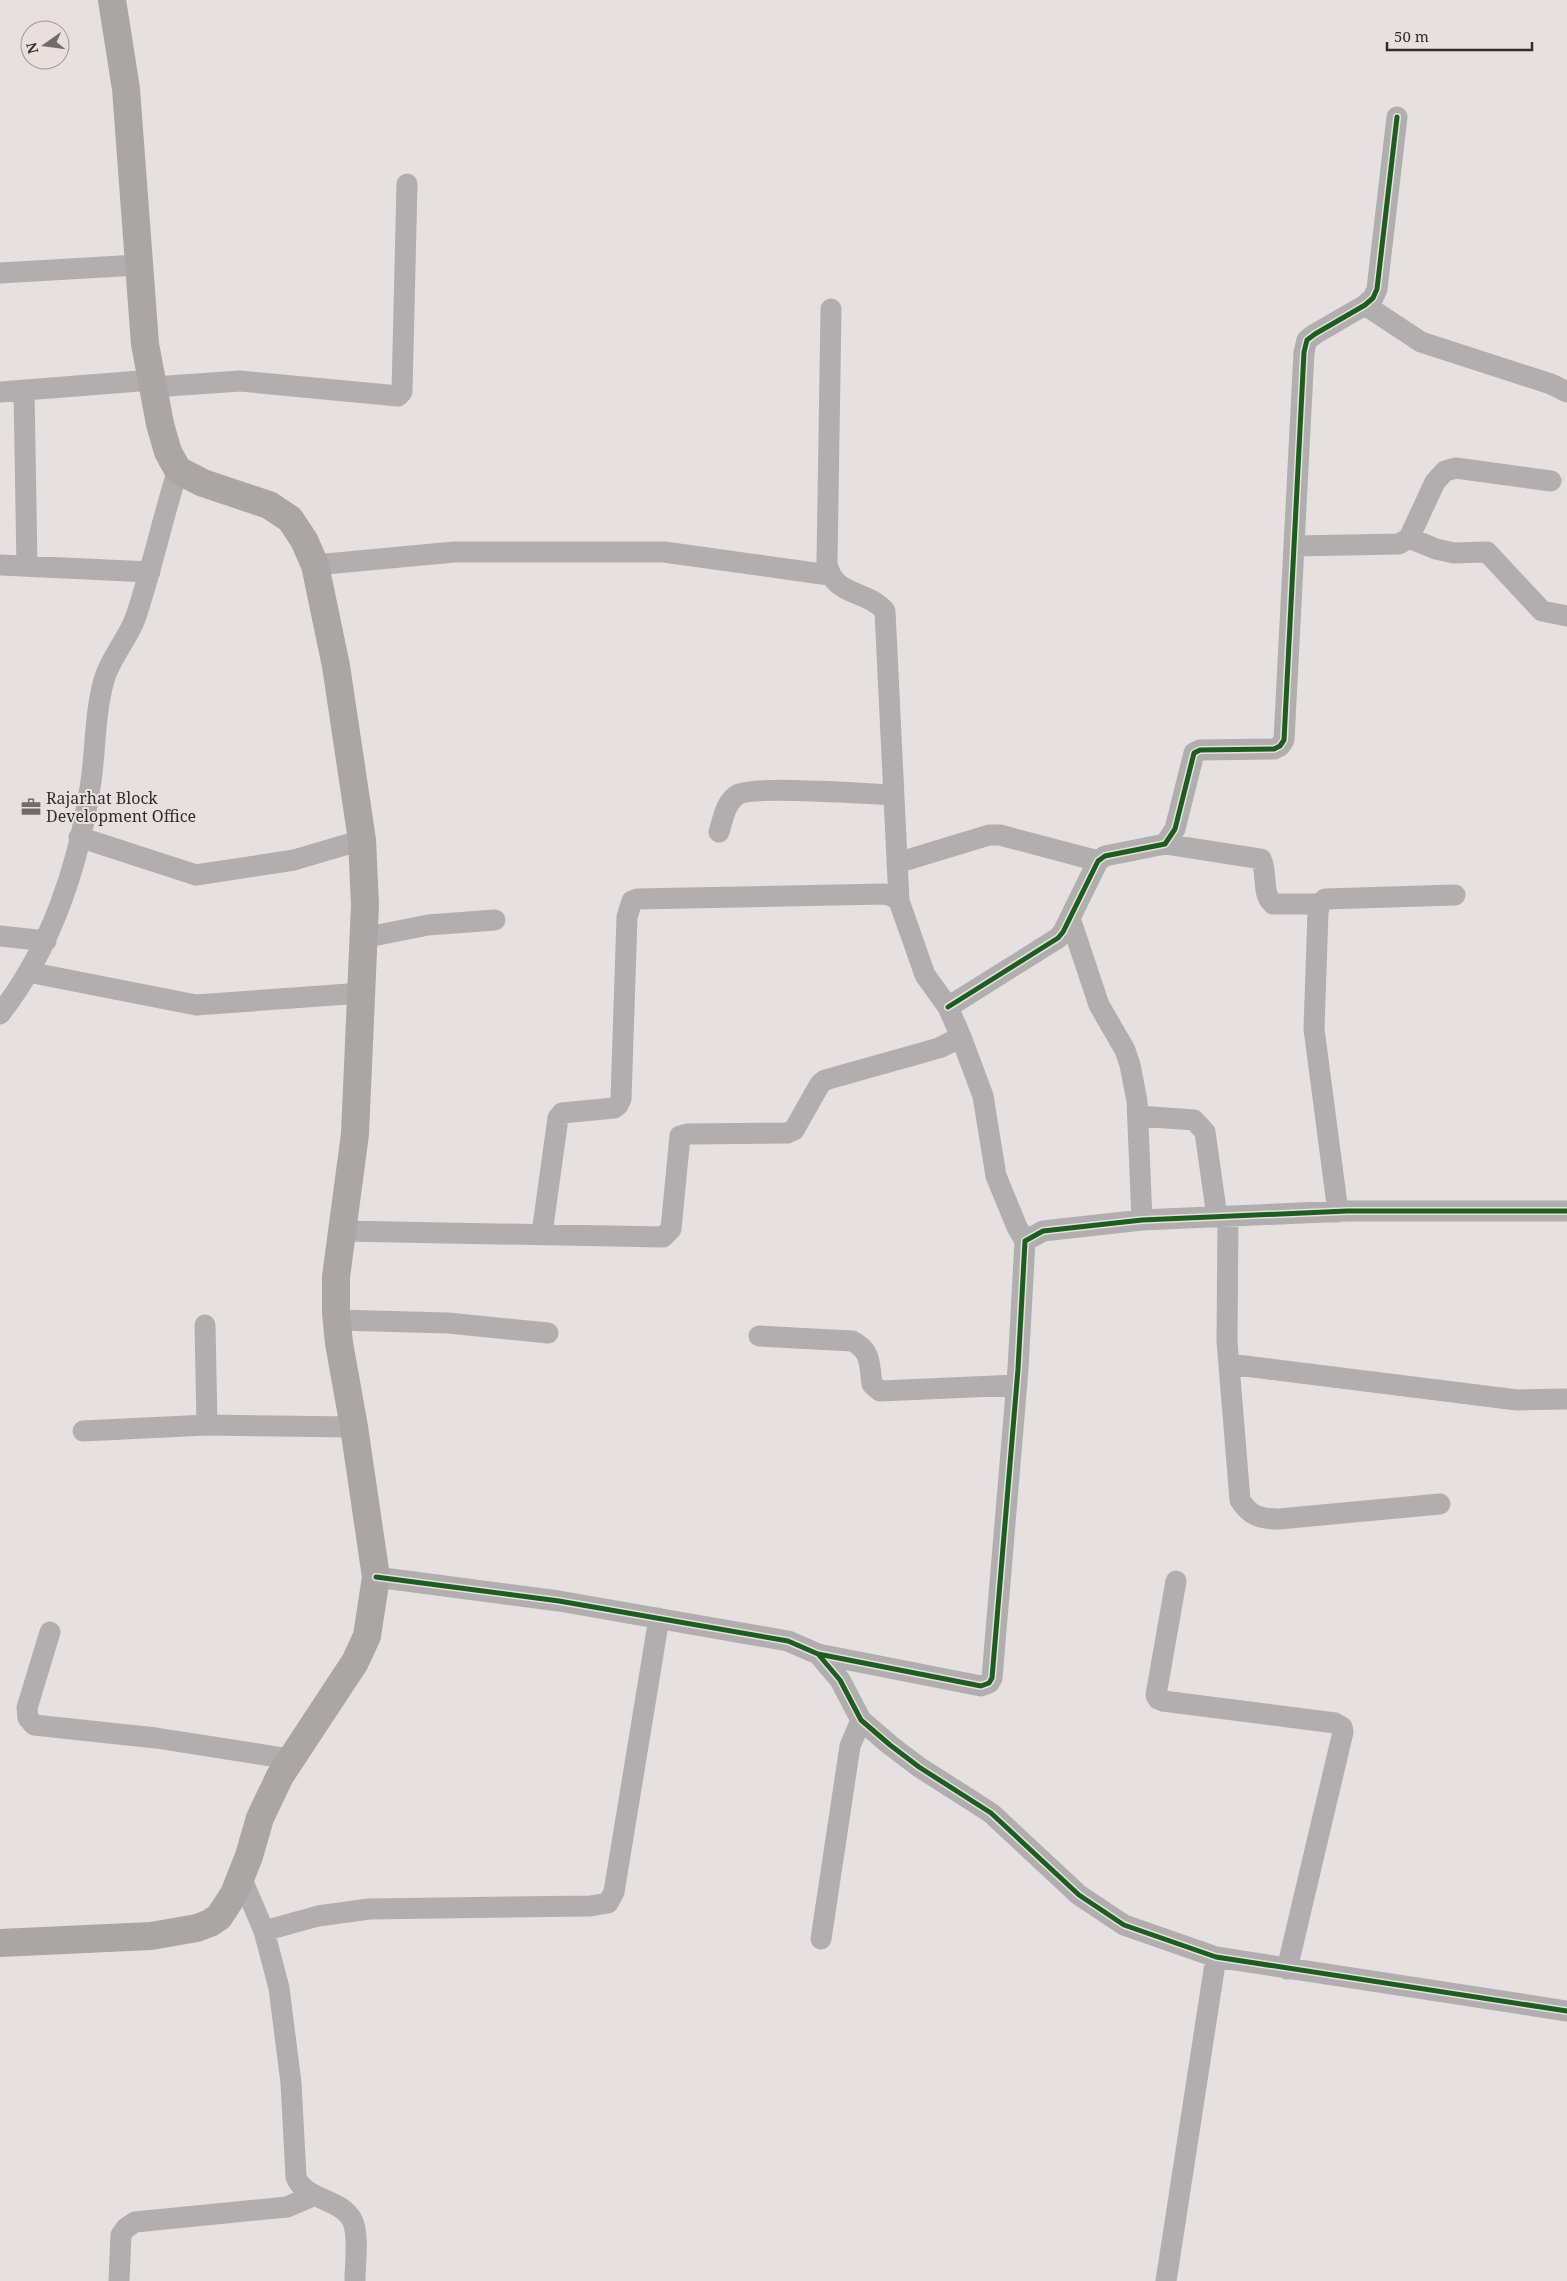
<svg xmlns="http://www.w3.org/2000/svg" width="1567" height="2281" font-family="'Noto Serif',serif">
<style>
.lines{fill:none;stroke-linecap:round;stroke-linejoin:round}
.street{stroke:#b0aeae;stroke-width:21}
.primary{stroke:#aaa6a6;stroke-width:28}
.cycleway-casing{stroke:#e9e0dd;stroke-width:8}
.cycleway{stroke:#1b5e20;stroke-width:5}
.labels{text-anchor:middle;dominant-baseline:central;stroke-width:4;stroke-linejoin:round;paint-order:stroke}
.poi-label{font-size:16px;fill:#312d2c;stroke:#e9e0dd;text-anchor:start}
</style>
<rect width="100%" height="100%" fill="#e6e1e0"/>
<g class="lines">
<path class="street" d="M0,273L138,265
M1365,305L1421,342L1551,384L1567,392
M831,309L827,563C833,597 866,589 885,611L899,901
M153,387L240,381L398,396L402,392L407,184
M24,390L27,566
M0,392L152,380
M1409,538L1436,549L1454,553L1487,552L1542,611L1567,616
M1294,546L1399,544L1409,538L1435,482L1445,471L1456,468L1551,481
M0,565L150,572
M315,565L454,552H664L829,575
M719,832C723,820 725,803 737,795C752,785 868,794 894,795
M79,837L196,875L294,860L362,840
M1165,844L1261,859C1268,873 1261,893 1273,904H1320
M897,863L989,835H1000L1098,861
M1070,918L1099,1005L1125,1050L1130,1065L1137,1101L1142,1220
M0,936L46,941
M363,938L428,925L495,920
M28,972L196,1005L362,993
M948,1007L1058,938L1063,932L1098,861L1105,856L1165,844L1175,829L1194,753L1200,750L1274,749L1280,746L1284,740L1304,352L1307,340L1315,334L1365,305L1373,298L1377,289L1397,117
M0,1014C50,950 78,868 90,788C96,752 94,716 104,680C110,658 127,640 135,619C152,570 162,519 178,470
M1138,1116L1194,1120L1205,1132L1217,1217
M1338,1212L1314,1029L1318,912L1320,904L1325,899L1455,895
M1228,1217L1227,1341L1240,1500C1250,1516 1260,1519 1279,1519L1440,1504
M343,1231L663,1237L671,1229L680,1136L687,1134L787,1133L794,1130L820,1084L825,1080L939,1048L961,1037
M542,1233L558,1118L562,1113L614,1108L618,1105L621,1099L627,917L632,901L637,899L884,894L892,896L899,901L925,975L948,1007L961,1037L983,1096L996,1176L1017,1227L1025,1241
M337,1320L448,1323L548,1333
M205,1325L207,1425
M759,1336L852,1341C872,1351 869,1364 872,1384L880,1391L1017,1385
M1229,1364L1517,1400L1567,1399
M83,1431L207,1425L354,1427
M376,1577L559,1601L788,1641L818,1654L840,1680L861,1720L890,1745L919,1767L991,1813L1079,1895L1124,1925L1216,1957L1567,2011
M1176,1581L1156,1695L1158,1699L1163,1701L1335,1723L1342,1727L1343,1732L1287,1969
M50,1632L27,1708L28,1718L34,1725L156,1738L290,1759
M818,1654L981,1686L989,1683L992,1678L1018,1369L1025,1241L1043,1231L1142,1220L1347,1211H1567
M241,1877L264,1931L279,1988L291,2083L296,2177C305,2201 343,2198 353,2222C359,2236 355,2265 355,2281
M264,1931L318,1916L369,1909L590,1906L608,1903L614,1892L659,1618
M821,1939L850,1746L861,1720
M119,2281L121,2235L126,2228L135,2222L287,2207L315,2195
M1166,2281L1216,1957"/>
<path class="primary" d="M0,1943L151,1936L197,1928L210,1923L219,1917L234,1894L249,1856L260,1818L280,1776L355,1662L367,1636L376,1577L354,1427L339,1343L336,1313V1277L355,1134L365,905L362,840L336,666L315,565L304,540L290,519L269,505L203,483L178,470L168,452L160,424L145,344L126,89L112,0"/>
<defs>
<path id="cycleway" d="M948,1007L1058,938L1063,932L1098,861L1105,856L1165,844L1175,829L1194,753L1200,750L1274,749L1280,746L1284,740L1304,352L1307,340L1315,334L1365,305L1373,298L1377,289L1397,117
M376,1577L559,1601L788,1641L818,1654L840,1680L861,1720L890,1745L919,1767L991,1813L1079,1895L1124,1925L1216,1957L1567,2011
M818,1654L981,1686L989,1683L992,1678L1018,1369L1025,1241L1043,1231L1142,1220L1347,1211H1567"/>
</defs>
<use href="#cycleway" class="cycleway-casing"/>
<use href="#cycleway" class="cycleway"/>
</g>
<defs>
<symbol id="office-bare" viewBox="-9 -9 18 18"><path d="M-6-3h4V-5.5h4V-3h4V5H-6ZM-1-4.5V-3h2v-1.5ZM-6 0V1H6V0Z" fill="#706c6b" stroke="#e9e0dd" stroke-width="2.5" paint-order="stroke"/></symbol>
</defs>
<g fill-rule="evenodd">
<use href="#office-bare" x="17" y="793" width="28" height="28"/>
</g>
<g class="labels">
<g class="poi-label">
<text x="46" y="798">Rajarhat Block<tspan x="46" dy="18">Development Office</tspan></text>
</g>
</g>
<g transform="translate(45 45) rotate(256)"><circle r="24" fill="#e9e0dd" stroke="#9f9896"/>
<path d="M0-4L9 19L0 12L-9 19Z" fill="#706c6b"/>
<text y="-8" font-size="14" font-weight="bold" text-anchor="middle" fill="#312d2c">N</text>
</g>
<path d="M1387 42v8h145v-8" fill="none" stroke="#312d2c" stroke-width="2.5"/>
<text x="1394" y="42" font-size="15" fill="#312d2c" stroke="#e9e0dd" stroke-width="4" paint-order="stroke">50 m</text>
</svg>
